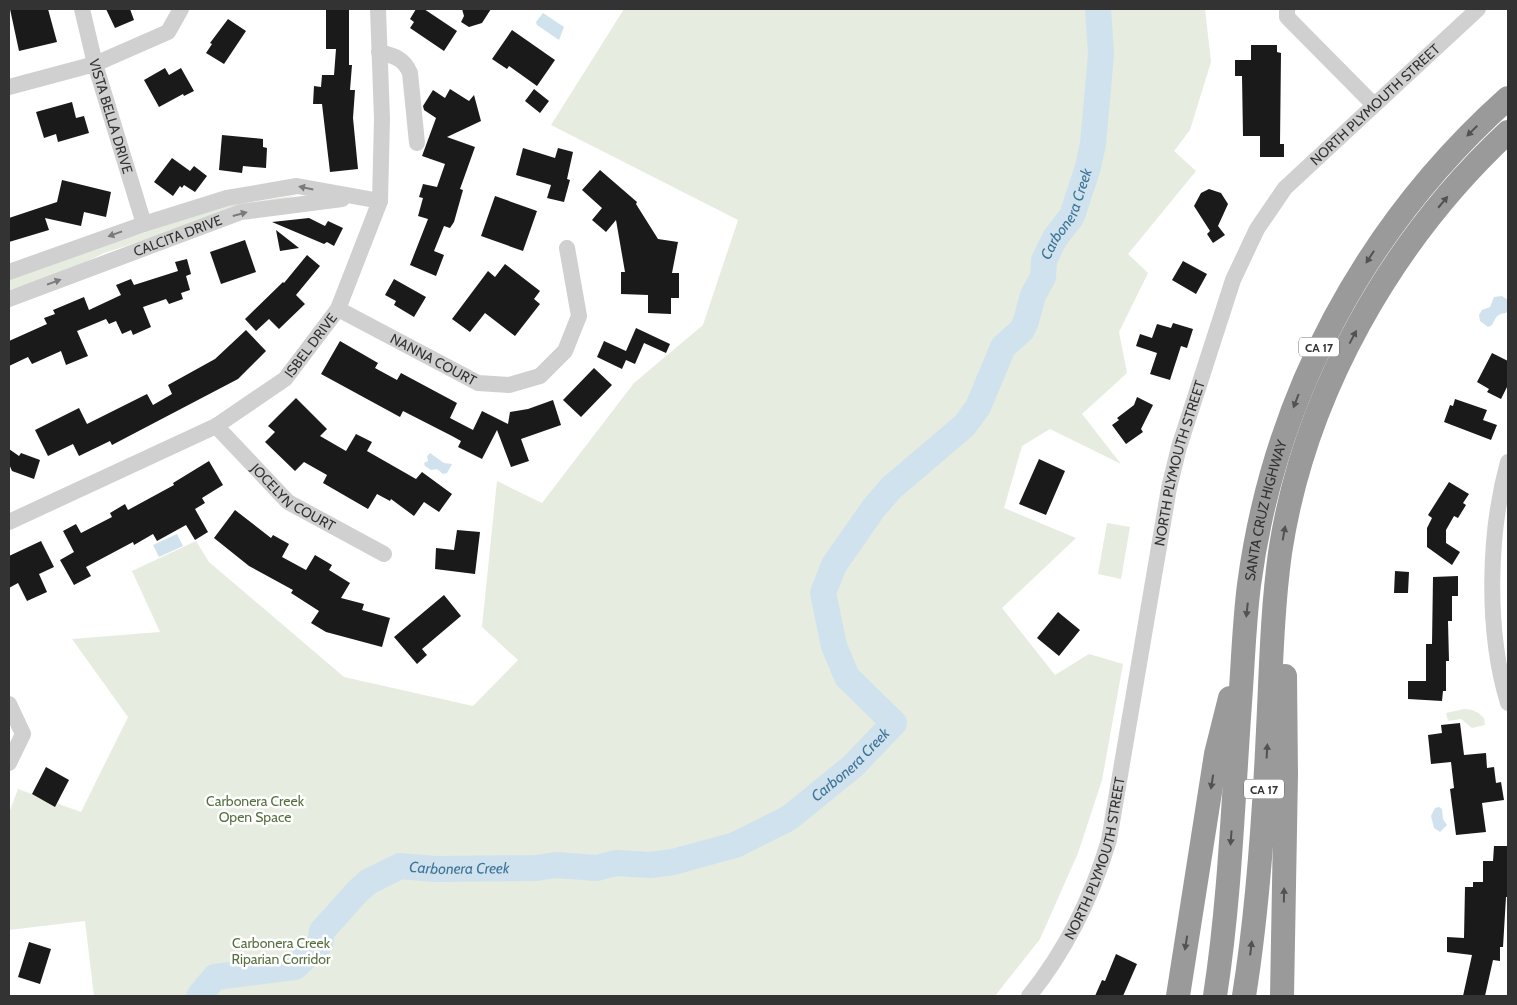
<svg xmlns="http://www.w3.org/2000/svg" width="1517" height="1005" font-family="Cabin,sans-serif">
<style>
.green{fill:#e6ecdf}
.water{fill:#cfe2ee}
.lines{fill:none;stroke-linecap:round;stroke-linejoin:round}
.river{stroke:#cfe2ee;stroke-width:26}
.building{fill:#1a1a1a}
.minor{stroke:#d0d0d0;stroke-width:16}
.highway{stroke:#9a9a9a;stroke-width:24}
.oneway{fill:#525252}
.oneway2{fill:#7a7a7a}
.labels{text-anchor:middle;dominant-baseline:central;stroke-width:5;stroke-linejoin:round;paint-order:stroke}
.shield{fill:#fff;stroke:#707070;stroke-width:1}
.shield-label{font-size:12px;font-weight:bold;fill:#333}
.street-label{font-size:14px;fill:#333;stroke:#fff}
.park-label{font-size:14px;fill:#56703f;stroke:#fff}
.water-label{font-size:15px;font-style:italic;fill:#3f7597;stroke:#fff}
</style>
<rect width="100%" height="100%" fill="#fff"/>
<path class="green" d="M624,9H1205L1211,62L1190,130L1174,151L1196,171L1128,254L1148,273L1119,332L1127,373L1082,414L1121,464L1050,429L1022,446L1004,508L1076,538L1002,608L1055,675L1089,654L1123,664L1102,780L1078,853L1040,939L995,996H94L85,921L9,930V813L18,789L81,812L128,717L72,639L160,632L132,571L196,541L209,562L344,677L473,706L518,660L482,627L497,481L542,503L634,383L703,325L738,220L551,125Z
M298,195L229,213L104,253L64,273L9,290V277L226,206Z
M1107,523L1130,527L1121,579L1098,574Z
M1464,709C1473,709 1478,712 1484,718L1485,725L1472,728L1461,719L1448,721L1446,713Z"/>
<path class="water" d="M543,13L564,27L559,40L537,25L536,22Z
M1502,296L1508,300V309L1506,313C1496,314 1496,318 1492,325L1488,327L1480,321L1479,315L1482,310L1490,307L1494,297Z
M430,453L444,463L452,464L447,473L443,474L437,469L431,470L425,466L424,463L428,461L427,456Z
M177,534L183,546L159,557L153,545Z
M1439,807L1442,809L1443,819L1447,825L1440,832L1434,828L1431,816L1435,808Z"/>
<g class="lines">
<path class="river" id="s1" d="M199,996L215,977L295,967L320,944L322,931L358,891L368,882L400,866L435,869L536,868L556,865L597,868L616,863L650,865L673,862L735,845L789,818L853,766L894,723L847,677L834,646L823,593L834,565L873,509L891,488L965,425L978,407L1003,347L1022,330L1026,321L1033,295L1043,277L1044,260L1055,238L1072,216L1088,167L1093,144L1101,54L1098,9"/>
</g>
<path class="building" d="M10,9H48L57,42L19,51Z
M106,9H130L134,20L115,28Z
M326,9H349V65H352L350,90H355L353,118L358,169L330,172L322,104H313L314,86L321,87L322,75H334L336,49H326Z
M416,9H424L457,31L444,51L410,28L414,22L410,19Z
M462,9H491L482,23L469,27L461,22L464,16Z
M228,19L246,31L224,64L206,53L212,44L210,43Z
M512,30L555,60L537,86L509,66L507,69L492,59Z
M1251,45H1277V52L1281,53L1280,144H1284V157H1260V136H1243L1242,76H1235V60H1251Z
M165,68L169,75L181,68L194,91L184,96L183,94L159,107L144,80Z
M450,89L469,101L474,95L481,121L447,137L475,147L460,189L463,190L454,222L450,228L444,226L434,251L444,255L436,276L410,265L428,219L418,216L423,198L419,197L423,184L437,187L445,164L422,156L436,118L424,110L423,106L433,90L445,98Z
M534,89L549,101L540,113L525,101Z
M72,102L76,118L84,116L89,133L58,142L56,134L44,138L36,112Z
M222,135L263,139V147L267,148L266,168L243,166L242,173L219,170Z
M523,148L555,158L558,148L573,152L567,179L570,180L564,202L547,198L551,185L516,175Z
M172,158L190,171L194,166L207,176L195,192L184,185L182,188L180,186L173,196L154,182Z
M600,170L637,202L636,204L658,239L678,242L672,273H679V298H671V314L648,313V295L621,294V272H625L616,220L606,232L592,220L602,208L582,190Z
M62,180L111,192L106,217L84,212L81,226L45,218L49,230L9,242V218L57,202Z
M1209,189L1221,193L1228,204L1218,226L1225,235L1213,243L1207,234L1210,231L1194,206L1201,193Z
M495,196L537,211L523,251L481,236Z
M309,218L325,226L328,221L343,228L334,246L327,242L324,244L272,222Z
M276,230L299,248L280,251Z
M245,240L256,272L221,284L210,252Z
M307,255L320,266L296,295L305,304L279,329L269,319L256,331L245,319L283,282L284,283Z
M187,259L191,274L186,276L190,290L181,293L183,299L169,304L166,299L143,307L151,327L133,335L131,330L122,334L116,321L109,324L106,319L77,331L88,356L66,365L61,351L32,364L28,357L9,366V341L47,324L44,318L55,314L53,310L84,297L89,310L121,295L116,285L131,279L134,285L178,271L175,262Z
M1183,261L1207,274L1196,294L1172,280Z
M505,264L540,291L534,299L540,304L515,336L485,313L470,332L452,319L488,271L495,277Z
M394,279L426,297L414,317L394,305L396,301L385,295Z
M1173,323L1193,329L1187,348L1181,346L1170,380L1150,374L1157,353L1136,346L1140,334L1152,338L1157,324L1171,328Z
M636,328L670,344L666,353L644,343L635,364L626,360L622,369L597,357L604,341L626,351Z
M246,330L266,351L238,379L112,445L110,441L79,456L73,444L48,456L35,430L79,408L87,424L147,394L153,405L172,394L168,385L215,359Z
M340,341L378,363L375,368L397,380L401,373L457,403L450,418L473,430L482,411L508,424L510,412L528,409L553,400L561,425L521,439L529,461L511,467L497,430L482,459L458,447L461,441L452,436L403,411L400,417L321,374Z
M1492,353L1508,361V385L1501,399L1487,392L1489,389L1477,382Z
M594,368L612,385L581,417L563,400Z
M1137,397L1153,405L1141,429L1143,432L1126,444L1112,425L1119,420L1117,418L1134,405Z
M296,398L327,429L320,436L346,451L356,434L372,442L367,451L416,479L422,472L452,494L439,512L424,502L414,516L391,499L390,501L377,494L368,509L323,483L327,475L304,462L295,471L265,442L275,432L268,426Z
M1455,399L1487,410L1483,420L1497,425L1491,440L1444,422L1450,405L1453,406Z
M9,449L19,456L21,453L40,460L34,479L12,471L9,464Z
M1039,459L1065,471L1046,515L1019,504Z
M209,461L223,485L202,498L205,503L195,509L208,532L195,540L186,525L157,541L153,534L134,545L133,542L86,567L91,576L74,585L60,560L74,552L63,531L76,524L81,533L112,517L110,513L125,504L128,510L174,485L173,483Z
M1449,482L1469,494L1463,503L1466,505L1458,518L1454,516L1446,530V543L1460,552L1452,565L1427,547V528L1432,518L1428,515Z
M235,510L271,538L273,535L289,544L282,557L306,570L315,555L332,565L329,570L350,583L341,598L364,604L362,610L390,618L382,647L326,632L311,623L319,611L291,593L293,590L249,566L214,538Z
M457,530L480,532L475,574L435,569L436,548L454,550Z
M41,541L54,567L39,574L47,592L27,601L18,583L9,588V556Z
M1395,571L1409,572L1408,593H1394Z
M1458,576V596H1452V621H1448L1449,661H1446V691H1443L1442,701L1408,699V681H1426V644H1432L1433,577Z
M444,595L461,616L422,649L427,655L417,664L394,637Z
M1058,612L1080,630L1059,656L1037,638Z
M1460,723L1464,755L1486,753L1487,768L1494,767L1496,783L1501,782L1504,800L1482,803L1486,832L1456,835L1450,789L1454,788L1451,762L1431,764L1428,735L1442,733L1441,725Z
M46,767L69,780L55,807L32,794Z
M1494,846H1508V897H1506L1503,947H1500V961L1493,960L1485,996H1463L1472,955L1447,952V937L1464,938L1465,887H1473V882H1483V861H1493Z
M29,942L51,949L40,984L18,977Z
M1116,954L1137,964L1123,996H1095L1102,980L1105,981Z"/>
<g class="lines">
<g class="minor">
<path id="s2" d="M82,9L95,64L144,224"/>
<path d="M1287,9V17L1374,105"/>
<path d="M379,52C394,56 404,58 410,73L417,143"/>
<path d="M9,87L95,64L168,32L181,9"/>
<path d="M9,272L144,224L227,198L297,186L380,201"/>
<path id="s3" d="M9,299L241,212L342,199"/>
<path id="s4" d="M338,309L478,383L509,385L540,376L565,351L579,316L567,248"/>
<path id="s5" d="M216,426L288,502L384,554"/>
<path d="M1508,462C1488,534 1486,631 1508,703"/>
<path id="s6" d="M9,522L216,426L285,379L338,309L380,201L382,119L378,9"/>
<path d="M9,704L23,734L9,763"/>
<path id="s7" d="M1029,996C1067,949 1092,897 1109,840L1169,488L1179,447L1233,280L1257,229L1285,188L1478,9"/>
</g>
<g class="highway">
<path d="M1178,996L1216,754L1230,698"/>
<path id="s8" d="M1215,996C1230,899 1233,801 1240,703C1243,664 1244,624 1249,585C1274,396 1366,225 1508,98"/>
<path d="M1244,996C1258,909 1264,819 1268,730C1271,671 1272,612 1280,553C1304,394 1391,241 1508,132"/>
<path d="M1282,996L1286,774L1285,676"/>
</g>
</g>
<defs><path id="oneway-solid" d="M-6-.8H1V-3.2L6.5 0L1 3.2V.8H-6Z" transform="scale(1.25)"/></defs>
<g class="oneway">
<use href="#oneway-solid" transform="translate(1472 131) rotate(135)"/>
<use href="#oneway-solid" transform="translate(1443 202) rotate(-50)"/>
<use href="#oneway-solid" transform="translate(1370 257) rotate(123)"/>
<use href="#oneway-solid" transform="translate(1353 337) rotate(-62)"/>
<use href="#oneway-solid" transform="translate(1296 401) rotate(111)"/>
<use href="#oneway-solid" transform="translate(1284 533) rotate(-80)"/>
<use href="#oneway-solid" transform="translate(1247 610) rotate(96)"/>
<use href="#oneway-solid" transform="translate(1267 751) rotate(-87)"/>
<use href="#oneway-solid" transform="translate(1212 782) rotate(99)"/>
<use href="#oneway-solid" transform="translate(1231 838) rotate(94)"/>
<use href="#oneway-solid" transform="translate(1284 895) rotate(-89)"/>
<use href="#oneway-solid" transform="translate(1186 943) rotate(99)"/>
<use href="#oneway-solid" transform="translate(1251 948) rotate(-83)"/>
</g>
<g class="oneway2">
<use href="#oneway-solid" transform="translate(306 188) rotate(-168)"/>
<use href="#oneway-solid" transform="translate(240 214) rotate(-15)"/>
<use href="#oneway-solid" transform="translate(115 234) rotate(160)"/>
<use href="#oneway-solid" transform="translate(54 282) rotate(-20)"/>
</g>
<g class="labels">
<g class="shield">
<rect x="1299" y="337.5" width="40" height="19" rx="4"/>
<rect x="1244" y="779.5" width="40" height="19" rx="4"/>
</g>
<g class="shield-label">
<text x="1319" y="347">CA 17</text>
<text x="1264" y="789">CA 17</text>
</g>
<g class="street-label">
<text stroke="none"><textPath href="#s7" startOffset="980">NORTH PLYMOUTH STREET</textPath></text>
<text stroke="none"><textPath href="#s2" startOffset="111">VISTA BELLA DRIVE</textPath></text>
<text stroke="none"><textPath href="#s3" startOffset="180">CALCITA DRIVE</textPath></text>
<text stroke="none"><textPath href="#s6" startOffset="354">ISBEL DRIVE</textPath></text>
<text stroke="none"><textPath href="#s4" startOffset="108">NANNA COURT</textPath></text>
<text stroke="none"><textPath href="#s7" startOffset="560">NORTH PLYMOUTH STREET</textPath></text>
<text stroke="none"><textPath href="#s5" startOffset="106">JOCELYN COURT</textPath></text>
<text stroke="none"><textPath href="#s8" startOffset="489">SANTA CRUZ HIGHWAY</textPath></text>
<text stroke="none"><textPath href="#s7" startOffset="155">NORTH PLYMOUTH STREET</textPath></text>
</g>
<g class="park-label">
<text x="255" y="801">Carbonera Creek<tspan x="255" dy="16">Open Space</tspan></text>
<text x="281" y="943">Carbonera Creek<tspan x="281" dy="16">Riparian Corridor</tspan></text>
</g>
<g class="water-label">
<text stroke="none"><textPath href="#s1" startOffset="1412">Carbonera Creek</textPath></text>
<text stroke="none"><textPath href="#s1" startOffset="736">Carbonera Creek</textPath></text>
<text stroke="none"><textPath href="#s1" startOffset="315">Carbonera Creek</textPath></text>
</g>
</g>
<rect width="1517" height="1005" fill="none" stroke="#333333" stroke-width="20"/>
</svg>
